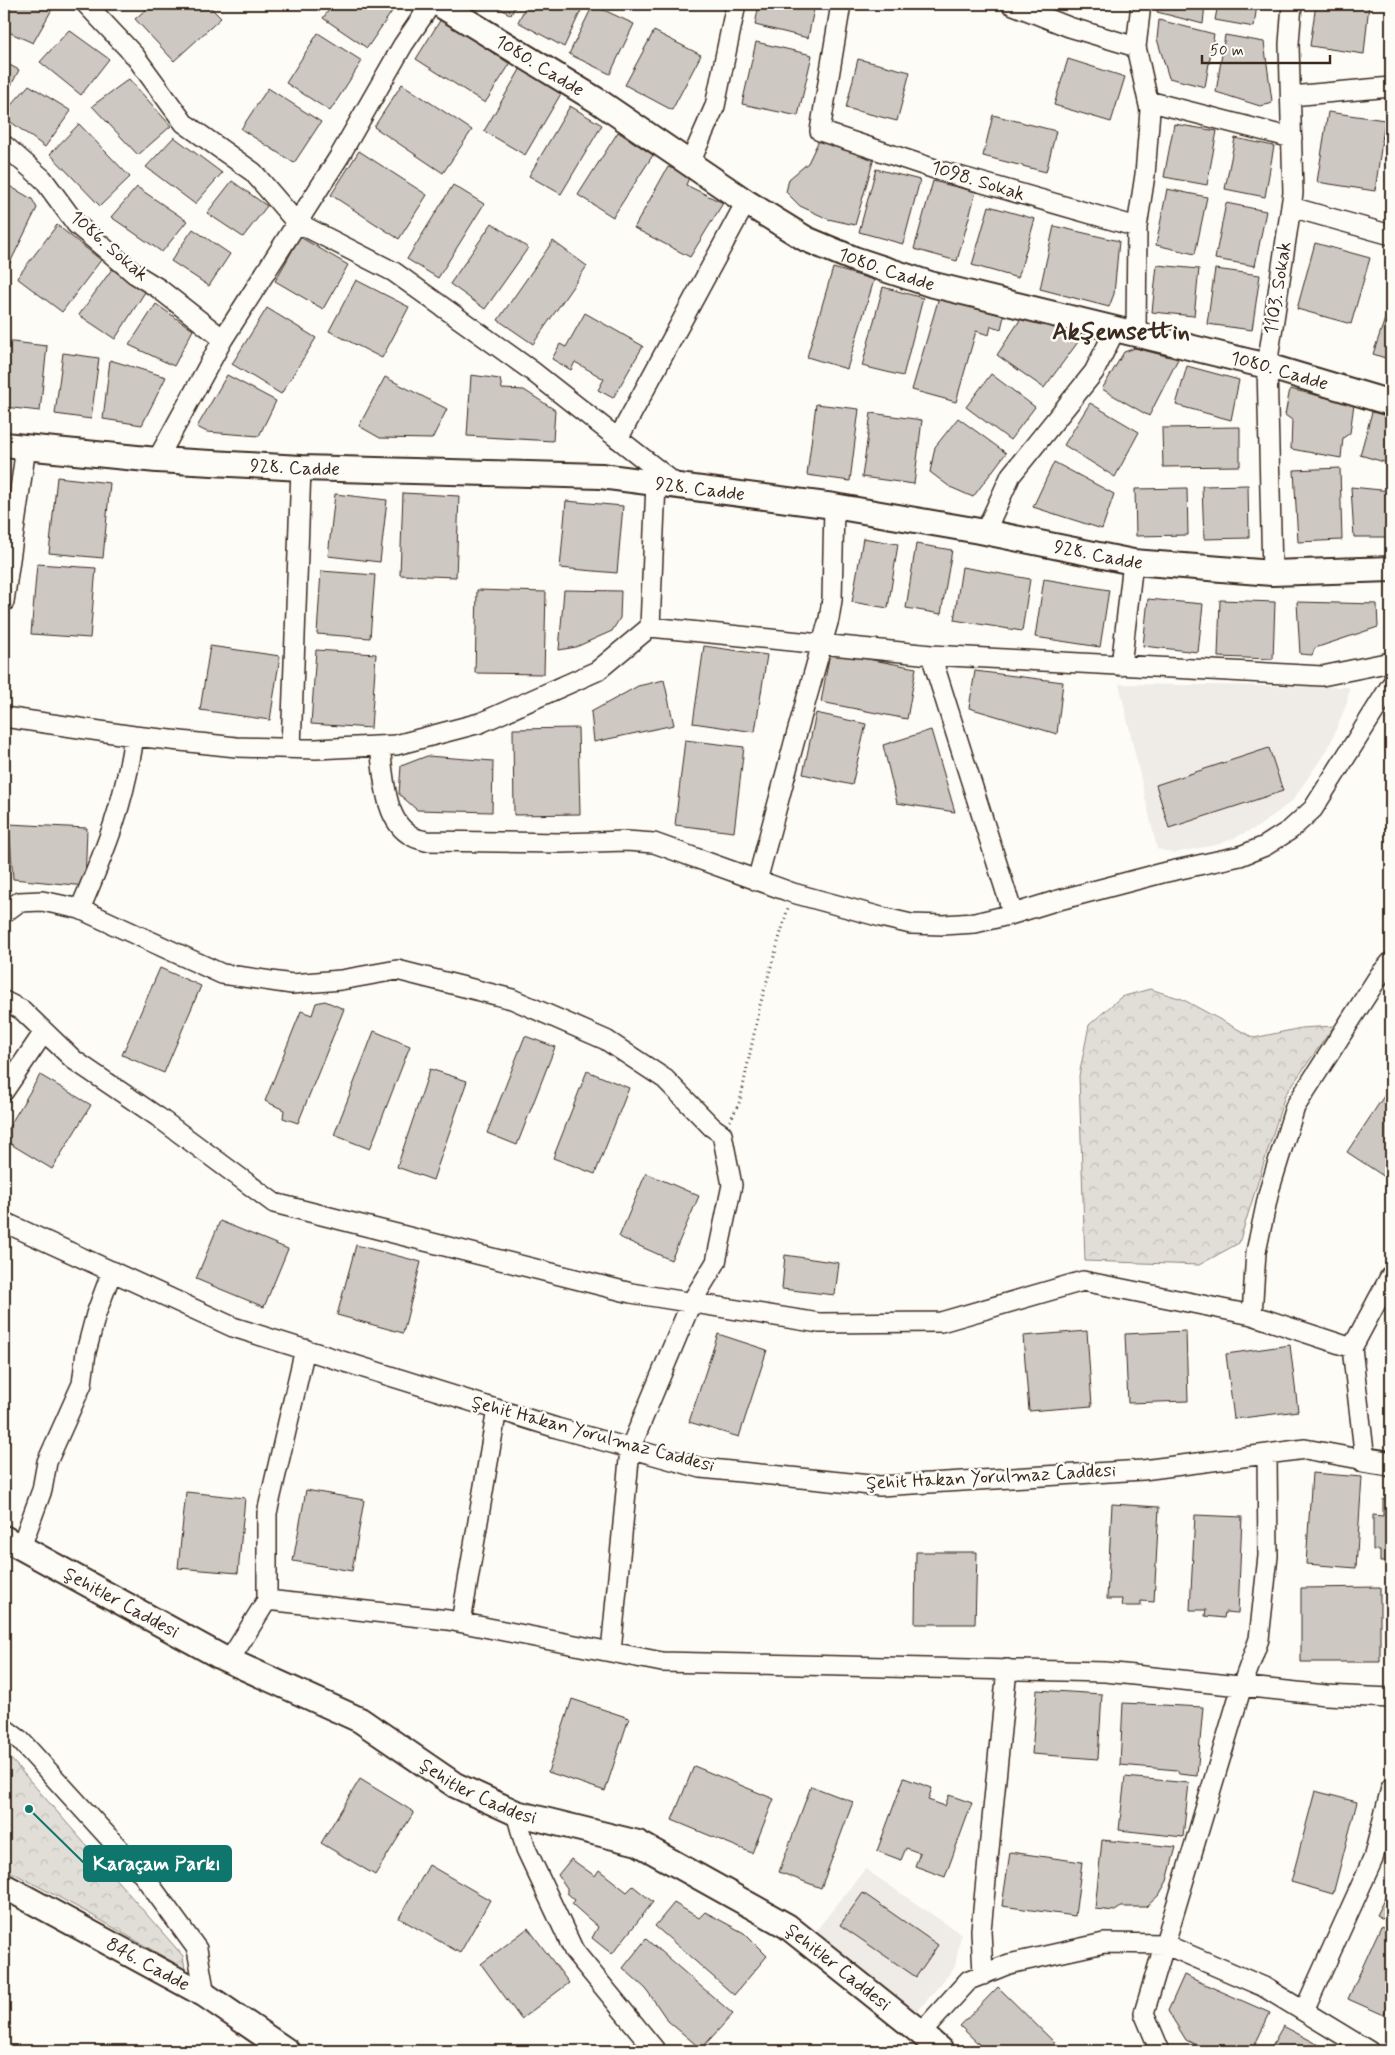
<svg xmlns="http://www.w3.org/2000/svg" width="1395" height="2055" font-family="Mynerve,sans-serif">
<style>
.built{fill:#efece7}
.park{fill:url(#park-crowns);stroke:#8e847a}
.building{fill:#cdc8c2;stroke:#3b2a1e}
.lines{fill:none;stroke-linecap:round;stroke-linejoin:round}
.minor-casing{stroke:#3b2a1e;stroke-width:22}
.tertiary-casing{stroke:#3b2a1e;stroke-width:28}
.path{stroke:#3b2a1e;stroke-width:3;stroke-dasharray:1 4;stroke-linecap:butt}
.minor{stroke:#fdfcf7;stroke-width:19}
.tertiary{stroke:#fdfcf7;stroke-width:24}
.labels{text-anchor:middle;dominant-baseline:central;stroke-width:5;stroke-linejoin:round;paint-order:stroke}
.street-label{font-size:19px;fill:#3b2a1e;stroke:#fdfcf7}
.district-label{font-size:24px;font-weight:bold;fill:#3b2a1e;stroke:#fdfcf7}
.leader{fill:none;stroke:#0f766e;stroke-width:2}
.callout-dot{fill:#0f766e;stroke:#fdfcf7;stroke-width:2}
.callout{fill:#0f766e;stroke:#0f766e;stroke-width:2}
.callout-label{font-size:20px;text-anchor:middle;font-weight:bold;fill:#fff}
</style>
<defs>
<pattern id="park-crowns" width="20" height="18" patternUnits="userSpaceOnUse" patternTransform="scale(1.25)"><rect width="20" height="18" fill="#e1ded7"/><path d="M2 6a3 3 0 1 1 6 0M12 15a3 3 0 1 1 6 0" fill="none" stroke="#c2bfb8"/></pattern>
</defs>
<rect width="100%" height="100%" fill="#fdfcf7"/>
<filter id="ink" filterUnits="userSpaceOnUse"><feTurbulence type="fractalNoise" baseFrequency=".02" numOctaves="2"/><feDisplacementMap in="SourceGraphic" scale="10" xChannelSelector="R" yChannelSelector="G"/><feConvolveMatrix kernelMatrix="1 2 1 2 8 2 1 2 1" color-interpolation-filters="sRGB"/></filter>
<g filter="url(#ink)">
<path class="built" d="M1119,684L1349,687L1347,703L1328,749L1292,801L1258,827L1220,844L1174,853L1157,849Z
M865,1869L961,1934L955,1967L915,2014L815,1932Z"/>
<path class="park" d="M1150,989L1182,999L1254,1038L1301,1028L1334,1026L1285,1095L1239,1243L1199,1265L1085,1261L1079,1076L1089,1025L1121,997Z
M4,1751L183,1956L185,1969L90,1914L4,1868Z"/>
<path class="building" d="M4,4H55L33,43L4,30Z
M152,4H207L221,18L174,61L135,19Z
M333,4H397L367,48L323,18Z
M493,4H516L511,15Z
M527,4H584L564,47L518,22Z
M759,4H815L808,38L755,25Z
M1078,4H1108L1107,9Z
M1158,4H1205L1203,24L1157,12Z
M1218,4H1257L1254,27L1215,20Z
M1316,4H1369L1364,54L1310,46Z
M593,5L634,24L610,74L569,54Z
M441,19L510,64L485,103L416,59Z
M1159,20L1214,34L1205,87L1169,78L1157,39Z
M69,30L109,59L81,95L40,62Z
M654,31L701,55L672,110L625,85Z
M318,33L362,61L330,111L286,83Z
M1225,35L1264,42L1272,101L1270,104L1260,106L1216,92Z
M756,42L812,55L798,116L742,104Z
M858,59L910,72L897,121L846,108Z
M1068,59L1125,77L1111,122L1054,105Z
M4,62L19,70L4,99Z
M521,68L562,92L525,155L484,131Z
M129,79L171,126L138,155L92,106Z
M402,84L472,130L443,173L374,127Z
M29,85L71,111L45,147L4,117V113Z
M268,88L321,122L294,163L241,129Z
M570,106L602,125L561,194L529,176Z
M1328,112L1385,120L1375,191L1317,182Z
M993,115L1056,131L1046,172L983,156Z
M79,124L130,177L100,206L50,154Z
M1174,124L1217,131L1207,185L1164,177Z
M618,132L653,155L613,217L578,195Z
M174,137L222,173L195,204L146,167Z
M1235,138L1274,146L1265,197L1225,189Z
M819,140L874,158L855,225L828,219L800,206L786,192L789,179L808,163Z
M359,151L427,195L399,239L331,195Z
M668,167L690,175L686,185L723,203L690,257L634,228Z
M876,169L920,180L903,244L859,232Z
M232,181L267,206L243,237L207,213Z
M933,181L976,192L957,261L914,249Z
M4,183L32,199L37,208L4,275Z
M453,185L484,204L438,278L407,259Z
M137,187L187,221L162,252L111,217Z
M1167,189L1207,197L1195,254L1156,245Z
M1226,203L1266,211L1255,266L1215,259Z
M989,206L1035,219L1018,278L972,265Z
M492,223L528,248L485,309L450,284Z
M57,225L101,260L62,312L17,278Z
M1054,226L1119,241L1114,294L1109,307L1040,289Z
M193,229L230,254L209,286L171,261Z
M300,237L348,265L323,309L275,281Z
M553,241L587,266L533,344L498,320Z
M1315,243L1370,258L1351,324L1297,309Z
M1157,265L1199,269L1194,316L1152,312Z
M833,268L874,280L847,369L807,357Z
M112,269L145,292L115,339L79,315Z
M1215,269L1260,275L1252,330L1207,324Z
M356,280L409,307L382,358L329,331Z
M883,287L923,298L903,376L862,366Z
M939,297L1004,316L1001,329L991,326L989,335L976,331L956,402L912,390Z
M1391,301V360L1373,354Z
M156,304L193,330L174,366L129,345Z
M267,308L316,338L281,394L232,364Z
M585,313L643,346L613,398L598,390L604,379L575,362L571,370L552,359L560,344L566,347Z
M1022,317L1072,330L1081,338L1044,388L997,355Z
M4,341L47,346L40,411L4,407Z
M1135,348L1178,359L1149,416L1102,389L1124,352Z
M63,353L99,358L91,419L55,414Z
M110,360L166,377L142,425L103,419Z
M1187,366L1239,380L1231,420L1176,405Z
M991,374L1035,407L1010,440L966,407Z
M227,375L276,401L259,436L207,432L197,427Z
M471,375L500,379L502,389L524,390L555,410L553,441L467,436Z
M385,377L447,409L432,439L380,438L359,426Z
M1290,389L1354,404L1350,433L1343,438L1341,458L1291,449L1292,420L1285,415Z
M1090,403L1139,432L1115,477L1064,445Z
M816,404L859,409L850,481L807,475Z
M1372,412L1391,417V464L1360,455Z
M871,413L922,420L914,484L862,477Z
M958,418L1006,453L973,497L950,487L930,472L935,447Z
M1240,427V466L1163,467L1162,428Z
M1054,462L1114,494L1102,529L1033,507Z
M1340,468L1342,540L1298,542L1294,470Z
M57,477L110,483L103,558L49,553Z
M1248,485L1249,538L1204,539L1202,486Z
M1351,487L1391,491V537H1354Z
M1187,488L1188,535L1136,536L1135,489Z
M403,493L459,496L456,577L400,575Z
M335,494L387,500L380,562L328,556Z
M566,501L623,506L617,573L560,568Z
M863,538L898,544L888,608L852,602Z
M916,544L952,550L941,614L906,608Z
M37,564L96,568L90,638L31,634Z
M962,567L1030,579L1022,631L954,620Z
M321,571L375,575L370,638L317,634Z
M1044,579L1109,590L1100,647L1035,637Z
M477,590L546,592L544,674L475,673Z
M564,590L621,591L620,618L612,631L576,647L559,650Z
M1148,599L1203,604L1198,652L1143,646Z
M1220,600L1275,602L1273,659L1218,657Z
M1297,602L1377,604L1378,627L1315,648L1312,655L1300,654Z
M210,646L280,656L270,720L200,710Z
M704,646L767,655L755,732L693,723Z
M316,650L376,654L371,728L311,724Z
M830,652L916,668L907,719L821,702Z
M975,671L1063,682L1057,734L969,708Z
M664,680L674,725L594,742L591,712L638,686Z
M816,713L866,724L852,785L803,774Z
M578,728L580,814L514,815L513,729Z
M931,730L955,812L897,803L883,745Z
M685,740L744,747L734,832L675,825Z
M1269,748L1283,791L1169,828L1156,785Z
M427,756L493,761L492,812L417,810L399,794L401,766Z
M9,824L87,828L85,886L13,879Z
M160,968L201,986L164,1073L122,1055Z
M325,1001L344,1009L298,1123L283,1118L284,1110L265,1101L301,1011L312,1015L316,1003Z
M374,1031L410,1046L370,1149L334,1135Z
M525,1036L555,1047L517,1145L487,1133Z
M430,1069L467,1081L433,1180L397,1167Z
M587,1071L629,1088L595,1174L553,1158Z
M40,1075L91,1105L52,1169L4,1140V1135Z
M1386,1093L1391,1096V1175L1388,1179L1347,1152Z
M646,1173L699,1196L671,1260L619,1237Z
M220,1221L288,1249L264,1307L196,1279Z
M356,1245L421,1262L403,1333L337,1315Z
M785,1255L839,1263L835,1295L782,1289Z
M1087,1331L1092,1406L1029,1411L1023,1336Z
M1186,1331L1188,1401L1128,1403L1125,1334Z
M718,1334L767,1350L739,1437L689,1422Z
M1290,1345L1298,1411L1234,1419L1226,1354Z
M1312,1473L1362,1477L1356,1568L1306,1564Z
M306,1490L364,1500L352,1571L293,1561Z
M186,1492L245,1498L238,1573L178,1568Z
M1383,1499H1391V1568H1390V1562H1380V1550H1373V1515L1383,1516Z
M1112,1504L1159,1507L1154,1602L1141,1601V1606H1121L1122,1599H1107Z
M1195,1515L1242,1517L1238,1613L1225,1612L1224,1618L1205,1616L1206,1610H1190Z
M916,1552H977L975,1624H915Z
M1380,1587V1662H1301V1588Z
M1037,1690L1102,1694L1098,1759L1032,1754Z
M572,1699L629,1718L605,1791L548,1772Z
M1123,1703L1203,1707L1197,1776L1179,1774L1177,1770L1120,1765Z
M694,1766L774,1799L752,1853L672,1820Z
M1125,1777L1189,1783L1183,1837L1119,1830Z
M904,1778L932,1788L928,1800L945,1806L949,1795L972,1803L945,1877L915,1866L920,1853L906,1848L901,1860L877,1851Z
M360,1779L414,1812L375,1875L321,1843Z
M811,1786L853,1802L821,1888L779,1872Z
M1315,1791L1357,1802L1333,1894L1291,1882Z
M1102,1840L1176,1847L1167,1881L1159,1895L1146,1907H1121L1115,1911L1095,1909Z
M1010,1852L1082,1862L1075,1916L1002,1906Z
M571,1859L595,1876L599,1870L627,1892L633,1886L653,1902L612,1954L592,1938L598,1927L572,1904L575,1900L567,1893V1888L558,1875Z
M429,1865L490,1900L460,1953L399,1918Z
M1391,1886V1923L1376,1915Z
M863,1893L938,1945L916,1977L840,1925Z
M674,1903L699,1918L705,1912L744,1933L767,1956L734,1995L655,1926Z
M1381,1926L1391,1931V2000L1384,2015L1348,1999Z
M528,1928L569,1983L521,2019L481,1964Z
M646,1939L733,2014L701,2049L668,2021L646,1989L623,1968Z
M1184,1975L1270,2013L1252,2051H1208L1186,2040L1168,2011Z
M998,1987L1063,2051H986L960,2026Z
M1283,2026L1327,2049L1325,2051H1269Z"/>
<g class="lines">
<defs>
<path id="minor" d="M86,4L135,56L184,123L253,172L296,222L394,272L532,371L677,485
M841,4L820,131L941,171L1137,227
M1011,4L1069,27L1136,47
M1291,96L1391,87
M1148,101L1292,138
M4,145L43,179L76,224L135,274L158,288L223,339
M690,163L715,106L736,4
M1291,207L1391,235
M1136,333L1137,227L1145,175L1150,110L1136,47L1141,4
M618,439L746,202
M157,460L223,339L339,157L403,45L431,4
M985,532L1011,475L1094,372L1115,330
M1272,573L1267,366L1293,193L1289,44L1292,4
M4,602L26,447
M650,627L656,483
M931,655L1013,914
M1121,666L1133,562
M4,717L134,736L236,747L316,749L396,745L480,723L597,671L650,627L931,655L1322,676L1391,662
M380,747C384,775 384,822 412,836C416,839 422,840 426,841L561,843L626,841L654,843L793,893L881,917L911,924L943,925L975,923L1013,914L1055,901L1162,873L1240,856L1265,846L1290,830L1313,809L1391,685
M291,748L301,468
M757,881L794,743L829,619L832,600L834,506
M80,909C106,849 125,802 134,736
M4,913L19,902L42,901L80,909L222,974L292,984L341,980L397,970L512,999L606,1040L665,1079L712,1127L722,1134L732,1185L716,1262L691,1303L630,1449L611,1652
M4,1001L22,1010L74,1060L158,1117L274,1203L631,1293L819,1323L941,1322L1083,1281L1252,1315L1352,1348L1365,1460L1305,1449L1143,1470L880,1486L701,1468L557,1428L233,1327L4,1222
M4,1091L44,1032
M1252,1315L1256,1252L1269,1191L1295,1107L1379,976L1391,962
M1352,1348L1391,1275
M21,1547L42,1490L47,1462L82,1384L86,1352L96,1314L112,1271
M267,1600V1513L305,1349
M461,1622L497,1409
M229,1661L267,1600L448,1620L662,1662L1105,1672L1326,1695L1391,1698
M4,1728L20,1740L143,1875L197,1949L205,1995
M516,1813L526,1849L574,1951L656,2051
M983,1975L981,1930L1007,1669
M1304,2011L1373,1859L1391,1788
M921,2033L969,1980L1009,1964L1104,1943L1164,1944L1264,1987L1369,2051
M1160,2051L1144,2013L1242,1686L1259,1639L1268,1556L1267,1454"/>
<g id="tertiary">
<path id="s1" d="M439,4L598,101L746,202L806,239L854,259L930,284L1267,366L1391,403"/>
<path id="s2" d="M4,445L157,460L301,468L601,476L834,506L985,532L1133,562L1272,573L1391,569"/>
<path d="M1365,1460L1391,1464"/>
<path id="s3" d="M4,1538L221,1657L360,1720L455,1785L516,1813L638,1843L787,1926L921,2033L941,2051"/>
<path id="s4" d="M4,1886L205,1995L287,2051"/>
</g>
</defs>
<use href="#minor" class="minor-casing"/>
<use href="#tertiary" class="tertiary-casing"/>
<path class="path" d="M730,1121L740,1101L760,1005L788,908"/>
<use href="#minor" class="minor"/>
<use href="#tertiary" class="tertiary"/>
</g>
</g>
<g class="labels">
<g class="street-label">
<text stroke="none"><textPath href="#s1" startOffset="118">1080. Cadde</textPath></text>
<text transform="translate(978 181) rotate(17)">1098. Sokak</text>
<text transform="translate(109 246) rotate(41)">1086. Sokak</text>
<text stroke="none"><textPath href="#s1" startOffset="522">1080. Cadde</textPath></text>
<text transform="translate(1278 288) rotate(-81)">1103. Sokak</text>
<text stroke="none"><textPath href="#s1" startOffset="928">1080. Cadde</textPath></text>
<text stroke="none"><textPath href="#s2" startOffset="292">928. Cadde</textPath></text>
<text stroke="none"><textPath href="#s2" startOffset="698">928. Cadde</textPath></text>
<text stroke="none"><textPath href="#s2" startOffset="1102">928. Cadde</textPath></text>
<text transform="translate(593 1434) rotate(15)">Şehit Hakan Yorulmaz Caddesi</text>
<text transform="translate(991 1477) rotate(-3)">Şehit Hakan Yorulmaz Caddesi</text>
<text stroke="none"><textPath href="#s3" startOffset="134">Şehitler Caddesi</textPath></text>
<text stroke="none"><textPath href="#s3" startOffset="539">Şehitler Caddesi</textPath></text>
<text stroke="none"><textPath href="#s4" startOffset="164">846. Cadde</textPath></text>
<text stroke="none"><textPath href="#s3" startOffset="944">Şehitler Caddesi</textPath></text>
</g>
<g class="district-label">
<text x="1121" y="332">Akşemsettin</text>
</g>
</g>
<path class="leader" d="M29 1809L84 1863"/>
<circle class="callout-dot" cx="29" cy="1809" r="5"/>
<rect class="callout" x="84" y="1846" width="147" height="35" rx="5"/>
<g class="callout-label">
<text x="157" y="1870">Karaçam Parkı</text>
</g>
<rect width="1395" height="2055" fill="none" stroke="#fdfcf7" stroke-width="20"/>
<rect x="10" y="10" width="1375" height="2035" fill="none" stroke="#3b2a1e" stroke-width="2" filter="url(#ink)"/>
<path d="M1202 55v8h128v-8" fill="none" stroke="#3b2a1e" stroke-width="2.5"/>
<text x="1210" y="55" font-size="15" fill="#3b2a1e" stroke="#fdfcf7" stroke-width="4" paint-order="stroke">50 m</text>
</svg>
